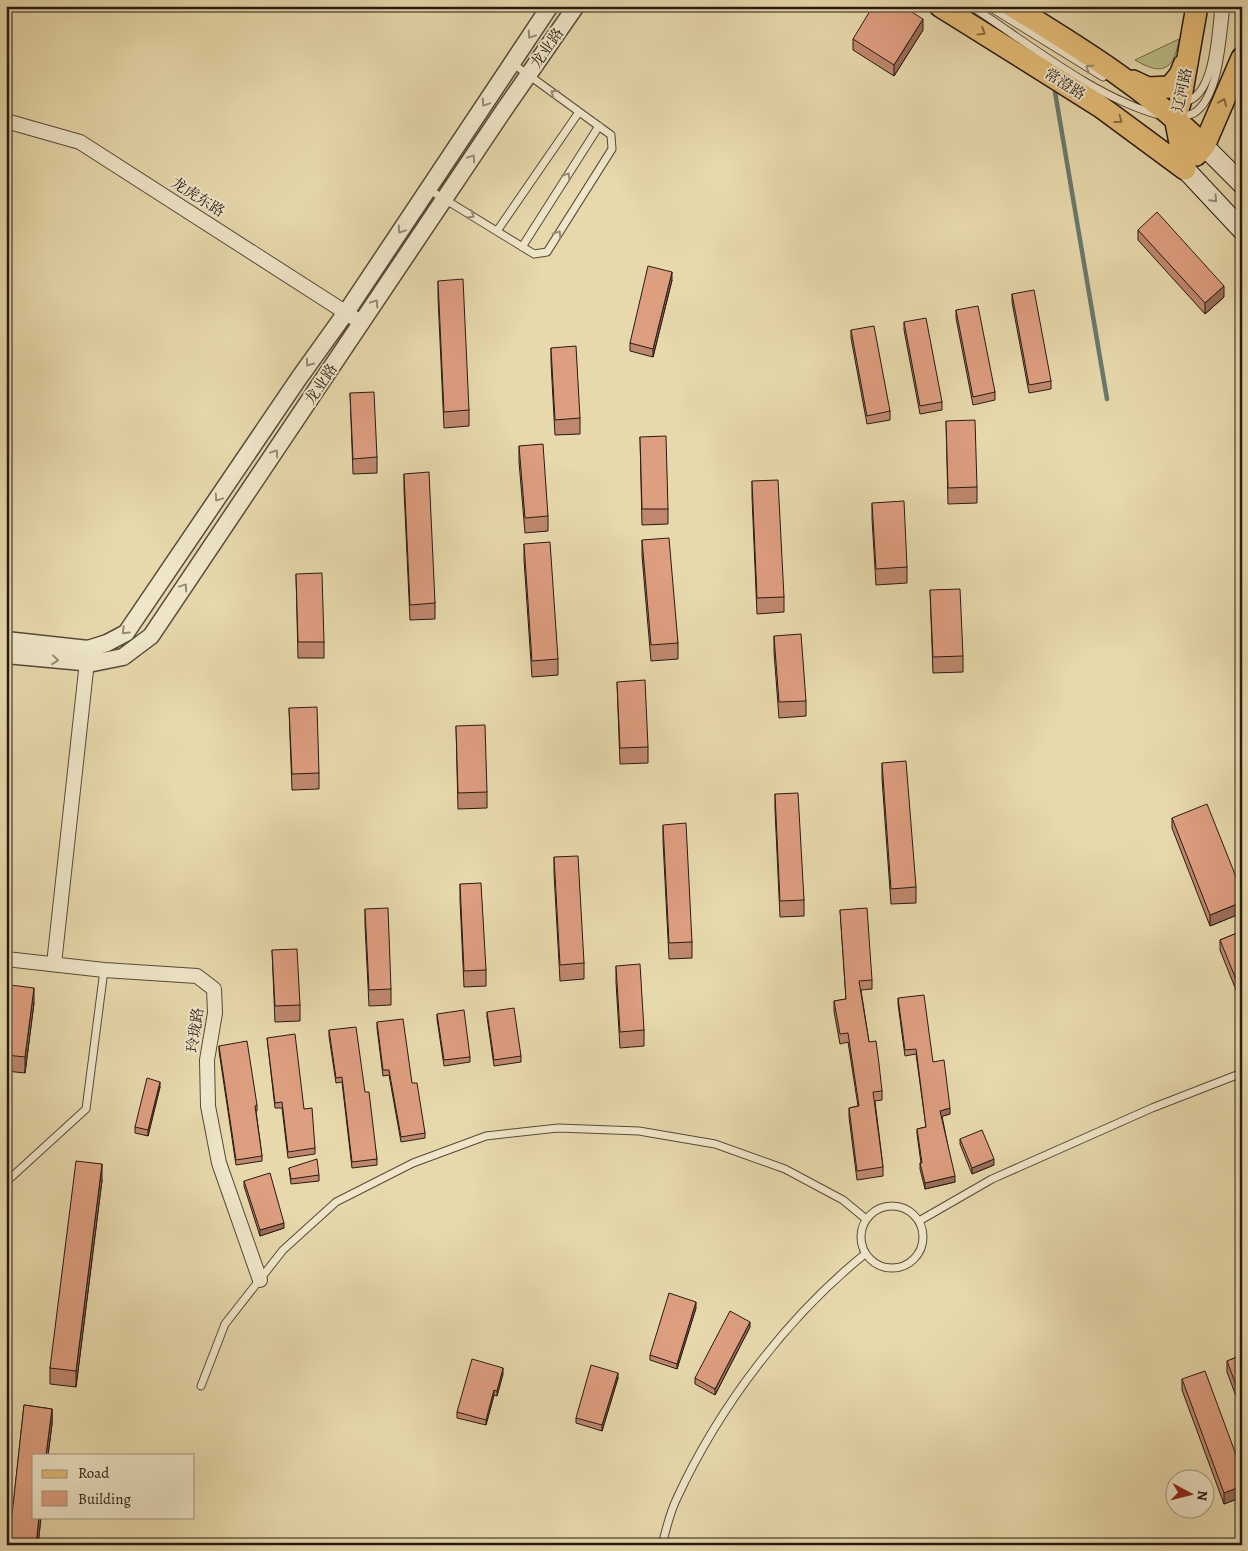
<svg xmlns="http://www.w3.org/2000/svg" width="1248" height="1551" font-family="Alegreya,'Noto Serif SC',serif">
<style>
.green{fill:#b9be87;stroke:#706c4d}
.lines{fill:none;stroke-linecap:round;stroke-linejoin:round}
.stream{stroke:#6a7a6e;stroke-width:4.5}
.service-casing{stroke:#564a39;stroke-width:9}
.minor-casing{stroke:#564a39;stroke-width:16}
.tertiary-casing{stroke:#564a39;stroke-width:19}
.secondary-casing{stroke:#261b13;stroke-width:21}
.primary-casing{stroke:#261b13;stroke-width:24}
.service{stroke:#efe6c9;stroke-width:7}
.minor{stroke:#efe6c9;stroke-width:14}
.tertiary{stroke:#efe6c9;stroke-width:16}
.secondary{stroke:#efe6c9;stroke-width:19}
.primary{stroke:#e4bc76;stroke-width:21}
.wall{fill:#bf886e;stroke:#261b13}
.shaded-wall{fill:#9b6f5a;stroke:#261b13}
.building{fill:#de9e80;stroke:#261b13}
.oneway{stroke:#856c44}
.oneway2{stroke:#958b77}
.labels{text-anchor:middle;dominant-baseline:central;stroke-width:4;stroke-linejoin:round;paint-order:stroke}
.street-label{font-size:15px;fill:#261b13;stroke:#efe6c9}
</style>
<rect width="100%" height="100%" fill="#e7d9ac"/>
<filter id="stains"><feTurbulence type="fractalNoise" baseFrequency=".004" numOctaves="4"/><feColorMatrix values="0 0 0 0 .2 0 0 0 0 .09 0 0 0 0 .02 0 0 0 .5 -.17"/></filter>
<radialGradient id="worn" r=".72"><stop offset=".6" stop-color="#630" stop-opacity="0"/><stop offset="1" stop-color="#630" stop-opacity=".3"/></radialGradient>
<path class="green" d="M1179,39C1174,71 1162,76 1135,60Z"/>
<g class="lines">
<path class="stream" d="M1055,92L1107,399"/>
<defs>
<path id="service" d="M971,6C1028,43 1094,97 1159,115
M988,6L1103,77
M1184,102C1215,97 1216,32 1219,6
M1179,116C1184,116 1190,115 1194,113C1220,97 1222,34 1226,6
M428,189L534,254L547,252L612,149L611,135L512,63
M497,231L579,112
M522,247L599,126
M6,1182L86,1109L104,970
M861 1237a31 31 0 1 1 62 0a31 31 0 1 1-62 0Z
M919,1221L992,1179L1152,1108L1242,1073
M201,1386L225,1324L283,1250L336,1202L413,1163L486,1136L558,1128L639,1131L715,1144L785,1169L843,1200L866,1219
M662,1545C666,1529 670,1512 677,1498C719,1407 787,1317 865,1254"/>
<path id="minor" d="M6,121L80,142L362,323
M6,959L104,970L197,976L214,989L215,1013L207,1060L208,1106L219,1163L260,1280
M54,964L88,652"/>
<path id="tertiary" d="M6,640L88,649L107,643L126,633L299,378L347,311L550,6
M6,655L93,663L123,657L151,636L504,110L576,6"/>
<path id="secondary" d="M1204,146L1242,184
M1185,169L1242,230"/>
<path id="primary" d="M940,6L1101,107L1185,169
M1012,6C1080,48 1147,89 1204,146
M1133,81L1148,88L1170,87L1180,75L1184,65
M1196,155L1204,146L1242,58
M1185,169L1175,117L1180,103L1197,6"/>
</defs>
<use href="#service" class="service-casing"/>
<use href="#minor" class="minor-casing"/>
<use href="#tertiary" class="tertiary-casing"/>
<use href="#secondary" class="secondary-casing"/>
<use href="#primary" class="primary-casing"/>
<use href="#service" class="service"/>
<use href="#minor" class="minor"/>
<use href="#tertiary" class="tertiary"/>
<use href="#secondary" class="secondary"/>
<use href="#primary" class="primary"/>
</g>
<path class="wall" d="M923,30L894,76L853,50V39Z
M1138,230L1224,297L1205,314L1138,240Z
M672,280L653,357L630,351V343Z
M438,281L469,410V426L444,428L438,297Z
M1012,294L1051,381V389L1029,393L1012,302Z
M956,310L995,392V400L973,405L956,318Z
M904,322L942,402V410L920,414L904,330Z
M851,330L890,411V420L867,424L851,338Z
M551,348L580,418V434L555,435L551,363Z
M350,393L377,457V473L353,474Z
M946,421L977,487V503L948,504Z
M640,437L668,509V524L642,525Z
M519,446L548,516V531L525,533L519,462Z
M404,474L435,603V619L410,620L404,490Z
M752,481L784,597V612L757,614L752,497Z
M872,503L907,567V583L876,585L872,519Z
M642,540L678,643V659L651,661L642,556Z
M524,544L558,659V675L532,677L524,560Z
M296,574L324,642V658H298Z
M930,590L963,656V672L933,673Z
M774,636L806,701V716L779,718L774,652Z
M617,682L648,747V763L620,764Z
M289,708L319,773V789L292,790Z
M456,726L487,792V808L458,809Z
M882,763L916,887V903L891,904L882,779Z
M775,794L804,900V916L780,917L775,810Z
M1172,818L1242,892V913L1210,926L1172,828Z
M663,825L692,942V958L669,959L663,841Z
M554,857L584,963V979L560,981L554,873Z
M460,884L486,970V986L464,987L460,900Z
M365,909L391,989V1005L369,1006L365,925Z
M840,910L872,980V989L861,990L869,1042L882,1091V1100L875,1101L883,1167V1176L857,1180L849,1117V1108L858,1106L848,1042L840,1044L834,1011V1001L846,999Z
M1242,931V1005L1220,950V940Z
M272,950L300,1005V1021L275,1022Z
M616,966L644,1030V1046L620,1048L616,982Z
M898,998L933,1062L950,1114L942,1116L955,1182L925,1189L920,1169V1163H921L917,1134V1129L926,1127L916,1054L905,1056L898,1004Z
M6,1001L34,1003L25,1073L6,1071Z
M487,1012L521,1056V1062L494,1066L487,1017Z
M437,1014L470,1057V1062L444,1066L437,1019Z
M377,1022L412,1083L425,1133V1138L401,1142L389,1075L383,1076L377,1028Z
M329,1030L365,1092L377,1159V1165L352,1168L342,1082L336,1083L329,1036Z
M267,1038L304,1109L315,1148V1154L288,1158L282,1108H275Z
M219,1046L257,1105V1111H256L262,1156V1161L236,1165L219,1051Z
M160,1087L148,1136L135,1133V1127Z
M960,1139L994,1165L972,1174L960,1144Z
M289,1168L319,1175V1181L291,1184Z
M102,1180L76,1387L50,1384V1368Z
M244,1181L284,1228L260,1236L244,1186Z
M696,1308L677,1369L650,1360V1355Z
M750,1327L715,1395L695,1384V1378Z
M1242,1355V1412L1227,1372V1361Z
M503,1374L497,1396L494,1395L486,1425L457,1418V1412Z
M618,1378L602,1431L576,1423V1418Z
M1182,1379L1242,1471V1497L1224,1504L1182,1390Z
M24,1405L52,1409V1424L48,1455H34V1517H41L38,1545H9Z
M1238,1533L1242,1545H1238Z"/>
<path class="shaded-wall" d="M923,19V30L894,76V65Z
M672,272V280L653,357V349Z
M1224,286V297L1205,314V303Z
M1242,902V913L1210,926V915Z
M34,988V1003L25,1073V1057Z
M160,1082V1087L148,1136V1130Z
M950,1108V1114L940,1117V1111Z
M994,1159V1165L972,1174V1168Z
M102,1164V1180L76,1387V1371Z
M955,1176V1182L925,1189V1183Z
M284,1223V1228L260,1236V1230Z
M696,1302V1308L677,1369V1364Z
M750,1322V1327L715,1395V1389Z
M503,1368V1374L497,1396V1391Z
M618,1373V1378L602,1431V1425Z
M494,1390V1395L486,1425V1420Z
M52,1409V1424L48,1455H46Z
M1242,1486V1497L1224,1504V1493Z
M39,1517H41L38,1545H36Z"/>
<path class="building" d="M873,6H902L923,19L894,65L853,39Z
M1157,212L1224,286L1205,303L1138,230Z
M648,266L672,272L653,349L630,343Z
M463,279L469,410L444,412L438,281Z
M1034,290L1051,381L1029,385L1012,294Z
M978,306L995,392L973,397L956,310Z
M926,318L942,402L920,406L904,322Z
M874,326L890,411L867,416L851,330Z
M576,346L580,418L555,420L551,348Z
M374,392L377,457L353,459L350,393Z
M975,420L977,487L948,488L946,421Z
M666,436L668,509H642L640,437Z
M543,444L548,516L525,518L519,446Z
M429,472L435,603L410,605L404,474Z
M778,480L784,597L757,598L752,481Z
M904,501L907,567L876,569L872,503Z
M669,538L678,643L651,645L642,540Z
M550,542L558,659L532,661L524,544Z
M322,573L324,642H298L296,574Z
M960,589L963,656L933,657L930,590Z
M801,634L806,701L779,702L774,636Z
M645,680L648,747L620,748L617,682Z
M317,707L319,773L292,774L289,708Z
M485,725L487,792L458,793L456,726Z
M906,761L916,887L891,889L882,763Z
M798,793L804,900L780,901L775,794Z
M1207,804L1242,892V902L1210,915L1172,818Z
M686,823L692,942L669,943L663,825Z
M578,856L584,963L560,965L554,857Z
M481,883L486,970L464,971L460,884Z
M388,908L391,989L369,990L365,909Z
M867,908L872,980L859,981L869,1042L876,1041L879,1064L882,1091L873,1092L883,1167L857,1171L849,1108L859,1106L848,1033L840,1034L834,1001L846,999L840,910Z
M1242,931V994L1220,940Z
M297,949L300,1005L275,1006L272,950Z
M640,964L644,1030L620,1032L616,966Z
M10,985L34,988L25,1057L6,1055V1001H8Z
M924,995L933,1062L944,1060L950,1108L940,1111L955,1176L925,1183L920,1163H922L917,1129L926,1127L916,1049L905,1050L898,998Z
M514,1008L521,1056L494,1060L487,1012Z
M464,1010L470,1057L444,1060L437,1014Z
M403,1019L412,1083H417L425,1133L401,1137L389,1070H383L377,1022Z
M356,1027L365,1092H369L377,1159L352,1162L342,1077L336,1078L329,1030Z
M295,1034L304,1109L312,1108L315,1148L288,1152L282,1102L275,1103L267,1038Z
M247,1041L257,1105L255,1106L262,1156L236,1160L219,1046Z
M147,1078L160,1082L148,1130L135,1127Z
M982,1130L994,1159L972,1168L960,1139Z
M317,1159L319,1175L291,1179L289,1168Z
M76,1161L102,1164L76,1371L50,1368Z
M270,1173L284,1223L260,1230L244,1181Z
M669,1293L696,1302L677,1364L650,1355Z
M730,1311L750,1322L715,1389L695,1378Z
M1242,1355V1401L1227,1361Z
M472,1359L503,1368L497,1391L494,1390L486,1420L457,1412Z
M591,1365L618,1373L602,1425L576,1418Z
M1205,1371L1242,1471V1486L1224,1493L1182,1379Z
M24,1405L52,1409L46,1455H34V1517H39L36,1545L9,1542Z
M1242,1531V1544L1238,1533Z
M1218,1541L1219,1545H1207Z"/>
<defs><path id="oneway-chevron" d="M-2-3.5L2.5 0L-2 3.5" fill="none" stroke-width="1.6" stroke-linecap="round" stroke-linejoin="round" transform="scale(1.25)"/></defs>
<g class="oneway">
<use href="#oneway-chevron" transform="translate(982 32) rotate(32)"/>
<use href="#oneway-chevron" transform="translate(1223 102) rotate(-67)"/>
<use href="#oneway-chevron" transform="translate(1119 120) rotate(36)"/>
</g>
<g class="oneway2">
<use href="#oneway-chevron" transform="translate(531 35) rotate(124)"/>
<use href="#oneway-chevron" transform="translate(1089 68) rotate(-148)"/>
<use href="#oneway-chevron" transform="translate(554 93) rotate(-144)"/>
<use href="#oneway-chevron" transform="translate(485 103) rotate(124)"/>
<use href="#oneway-chevron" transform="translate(472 158) rotate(-56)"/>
<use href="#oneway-chevron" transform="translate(567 176) rotate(-58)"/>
<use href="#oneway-chevron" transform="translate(1214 199) rotate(47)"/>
<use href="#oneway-chevron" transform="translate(471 215) rotate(32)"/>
<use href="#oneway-chevron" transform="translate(401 230) rotate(124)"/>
<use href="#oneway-chevron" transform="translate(558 234) rotate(-58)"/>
<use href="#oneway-chevron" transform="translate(375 303) rotate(-56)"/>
<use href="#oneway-chevron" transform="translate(309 363) rotate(126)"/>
<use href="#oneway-chevron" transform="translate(275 453) rotate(-56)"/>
<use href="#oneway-chevron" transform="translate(218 498) rotate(124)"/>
<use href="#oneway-chevron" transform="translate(184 587) rotate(-56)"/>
<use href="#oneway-chevron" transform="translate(125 631) rotate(136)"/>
<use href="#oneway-chevron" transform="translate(55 660) rotate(6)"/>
</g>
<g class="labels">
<g class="street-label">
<text transform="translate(547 48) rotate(-55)">龙业路</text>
<text transform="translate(1065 84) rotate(32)">常澄路</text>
<text transform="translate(1182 90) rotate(-78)">辽河路</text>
<text transform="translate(198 197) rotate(32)">龙虎东路</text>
<text transform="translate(321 384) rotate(-56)">龙业路</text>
<text transform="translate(195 1030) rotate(-82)">玲珑路</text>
</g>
</g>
<rect width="1248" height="1551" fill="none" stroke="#e7d9ac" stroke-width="25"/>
<rect x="8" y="8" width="1233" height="1536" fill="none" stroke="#261b13" stroke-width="2.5"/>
<rect x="12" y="12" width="1223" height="1526" fill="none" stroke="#261b13"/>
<rect x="32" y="1454" width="162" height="65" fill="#efe6c9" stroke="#9f9580"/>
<rect x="42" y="1470" width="25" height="8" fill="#e4bc76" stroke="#9f9580"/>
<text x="78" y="1478" font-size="15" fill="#261b13">Road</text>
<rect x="42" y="1491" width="25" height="15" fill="#de9e80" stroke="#9f9580"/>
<text x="78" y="1504" font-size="15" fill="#261b13">Building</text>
<g transform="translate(1190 1494) rotate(97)"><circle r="24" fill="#efe6c9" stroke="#9f9580"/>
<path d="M0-4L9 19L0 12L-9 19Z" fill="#8f2418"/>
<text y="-8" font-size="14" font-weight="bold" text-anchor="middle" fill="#261b13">N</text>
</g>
<rect width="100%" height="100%" filter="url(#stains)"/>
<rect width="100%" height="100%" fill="url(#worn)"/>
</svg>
